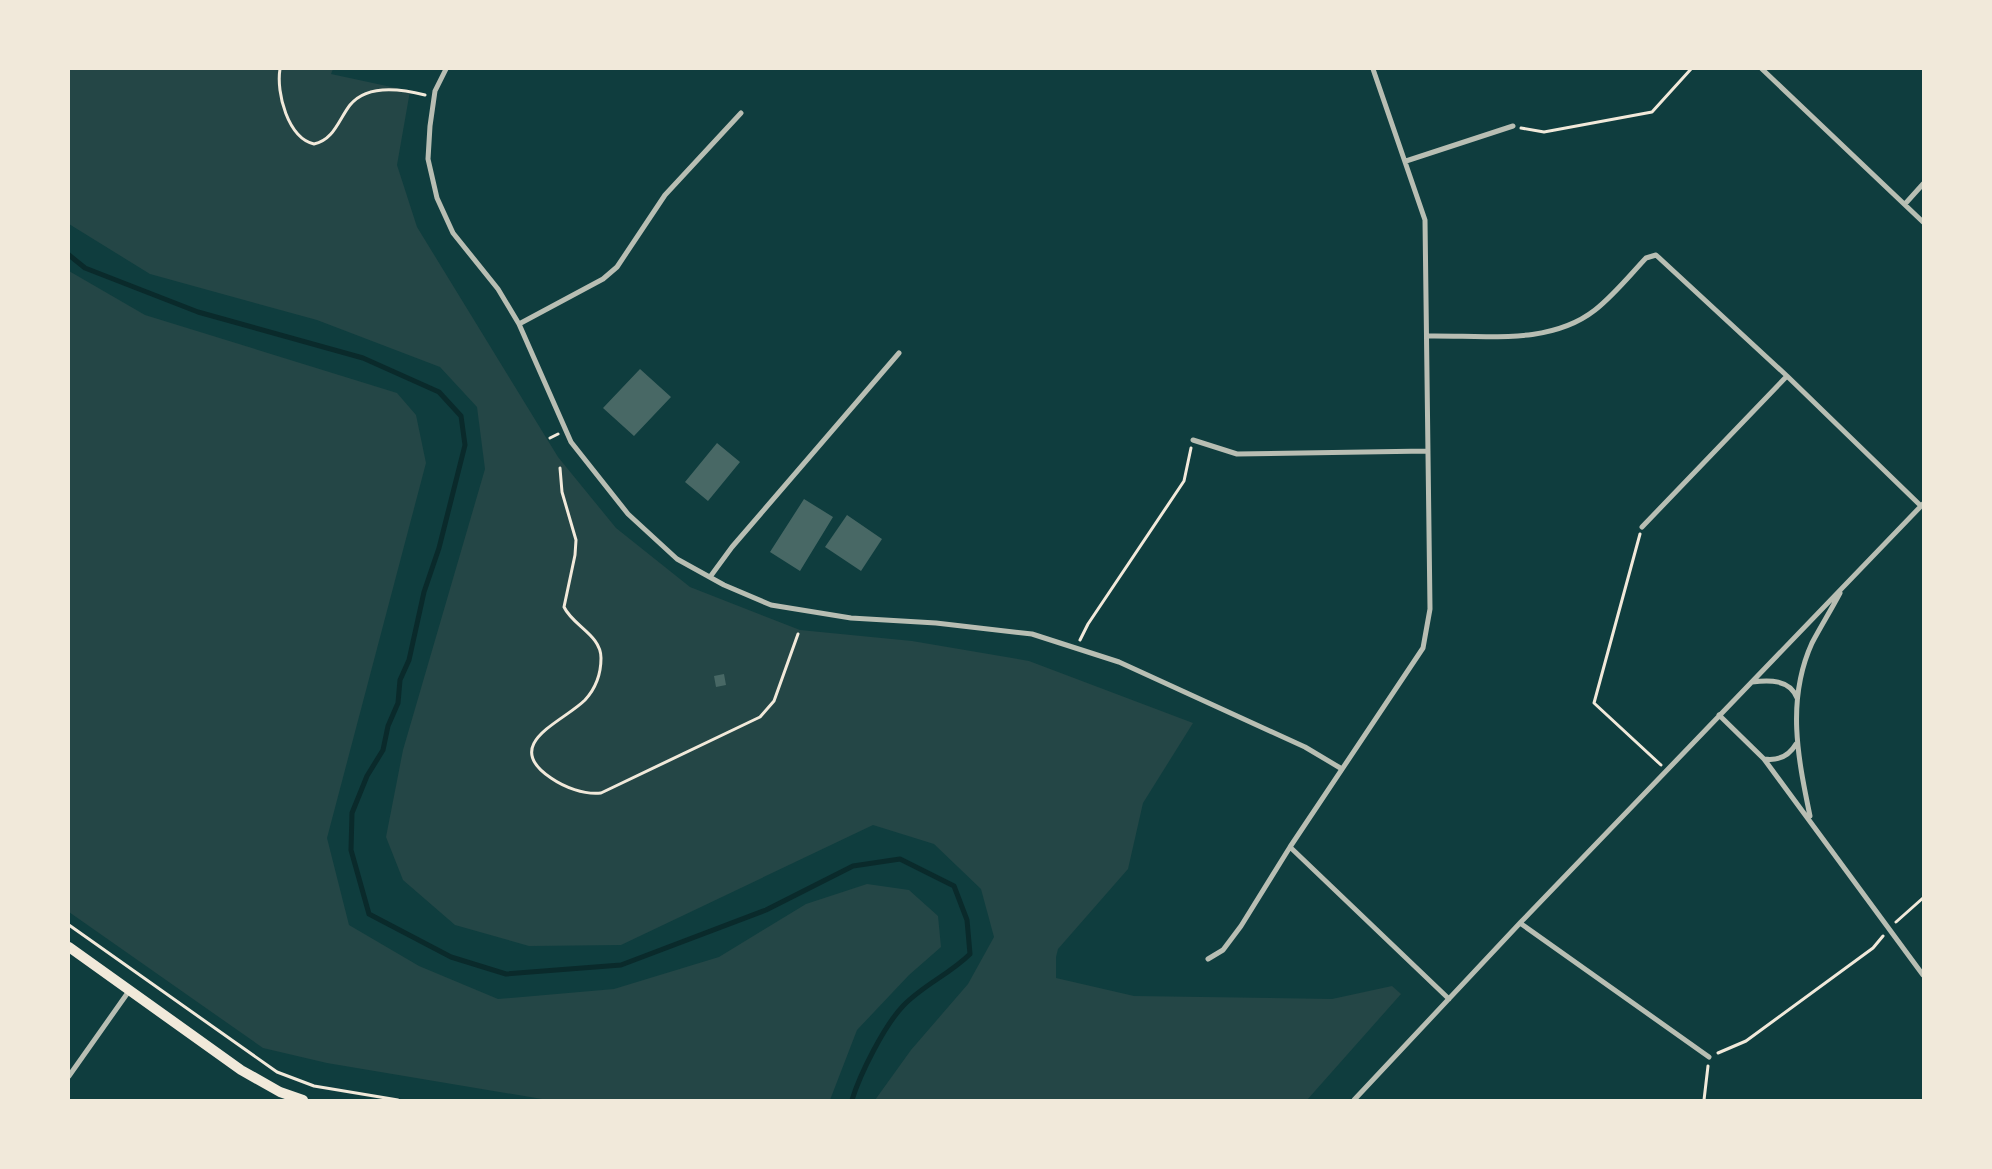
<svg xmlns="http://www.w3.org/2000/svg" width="1992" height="1169" font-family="Cabin,sans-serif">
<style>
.green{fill:#244646}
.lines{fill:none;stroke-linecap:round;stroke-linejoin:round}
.stream{stroke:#0a2a2b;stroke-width:5}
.building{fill:#486865}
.path{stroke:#f1e9da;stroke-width:3}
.minor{stroke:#b8beb3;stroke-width:5}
.secondary{stroke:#f1e9da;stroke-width:10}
</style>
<rect width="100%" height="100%" fill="#0f3d3e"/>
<path class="green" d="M69,69H333L331,74L410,91L397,165L417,227L558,457L616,528L690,587L800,630L912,641L1029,661L1193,723L1143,803L1128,869L1058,949L1056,957V978L1134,996L1332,999L1392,986L1401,994L1307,1100H875L911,1050L968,984L994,937L981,889L934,844L873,825L621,945L529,946L455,925L403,880L386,837L403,750L485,469L477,407L440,367L317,320L150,274L69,224Z
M69,271L145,315L397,393L416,415L426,463L327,838L349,925L419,966L498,999L614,989L719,957L806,904L867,884L909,890L938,916L941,947L909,975L857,1030L830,1100H548L327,1063L263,1048L69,912Z"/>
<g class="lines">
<path class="stream" d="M69,255L85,268L198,312L363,358L439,392L461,416L465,445L439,548L424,592L409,660L400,680L398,703L388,726L383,750L367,776L352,813L351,850L369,914L451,957L506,974L621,965L766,910L853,866L900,859L954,886L967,920L970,954C950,974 923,985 903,1006C884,1026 860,1074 852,1100"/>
</g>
<path class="building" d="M640,369L671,397L634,436L603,408Z
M717,443L740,462L708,501L685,482Z
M804,499L833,517L800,571L770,552Z
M847,515L882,539L861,571L825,547Z
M724,674L726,685L716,687L714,676Z"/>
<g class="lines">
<path class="path" d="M280,69C276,93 288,138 314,144C334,140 339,119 350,105C367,84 402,89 425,95
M1521,128L1544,132L1652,112L1691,69
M550,438L558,434
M560,468L562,492L576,540L575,555L564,607C573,626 601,635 601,658C601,674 596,688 585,700C563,722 500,744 551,778C564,787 584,795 601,793L760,717L774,701L798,634
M1640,534L1594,703L1661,765
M1080,640L1088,624L1184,481L1191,448
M1896,922L1923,898
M69,925L277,1072L314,1086L398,1100
M1718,1053L1746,1041L1873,948L1883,936
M1704,1100L1708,1066"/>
<path class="minor" d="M446,69L435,91L430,126L428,159L437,198L453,233L498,289L519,324L571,442L628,514L677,559L724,585L771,605L851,618L936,623L1032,634L1119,662L1305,747L1342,769
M1762,69L1923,222
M1406,161L1513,126
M1905,204L1923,184
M519,324L603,279L617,267L665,195L741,113
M1428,336C1483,335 1549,346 1595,310C1614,295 1630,275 1646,258L1656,255L1787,376L1921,506
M1193,440L1237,454L1427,451
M1642,527L1787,376
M710,577L732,547L899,353
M1752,682C1769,680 1790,679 1797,698
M1719,715L1764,759L1923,975
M1764,759C1778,761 1789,756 1796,744
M1810,816C1798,758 1786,700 1812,643C1821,626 1831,610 1840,593
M1290,847L1449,999
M1520,923L1709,1057
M1208,959L1223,950L1241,926L1290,847L1423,648L1430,609L1425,220L1373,69
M69,1076L129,991
M1354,1100L1520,923L1923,504"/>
<path class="secondary" d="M69,947L241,1070L280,1092L303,1100"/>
</g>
<rect width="1992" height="1169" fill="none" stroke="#f1e9da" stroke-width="140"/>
</svg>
